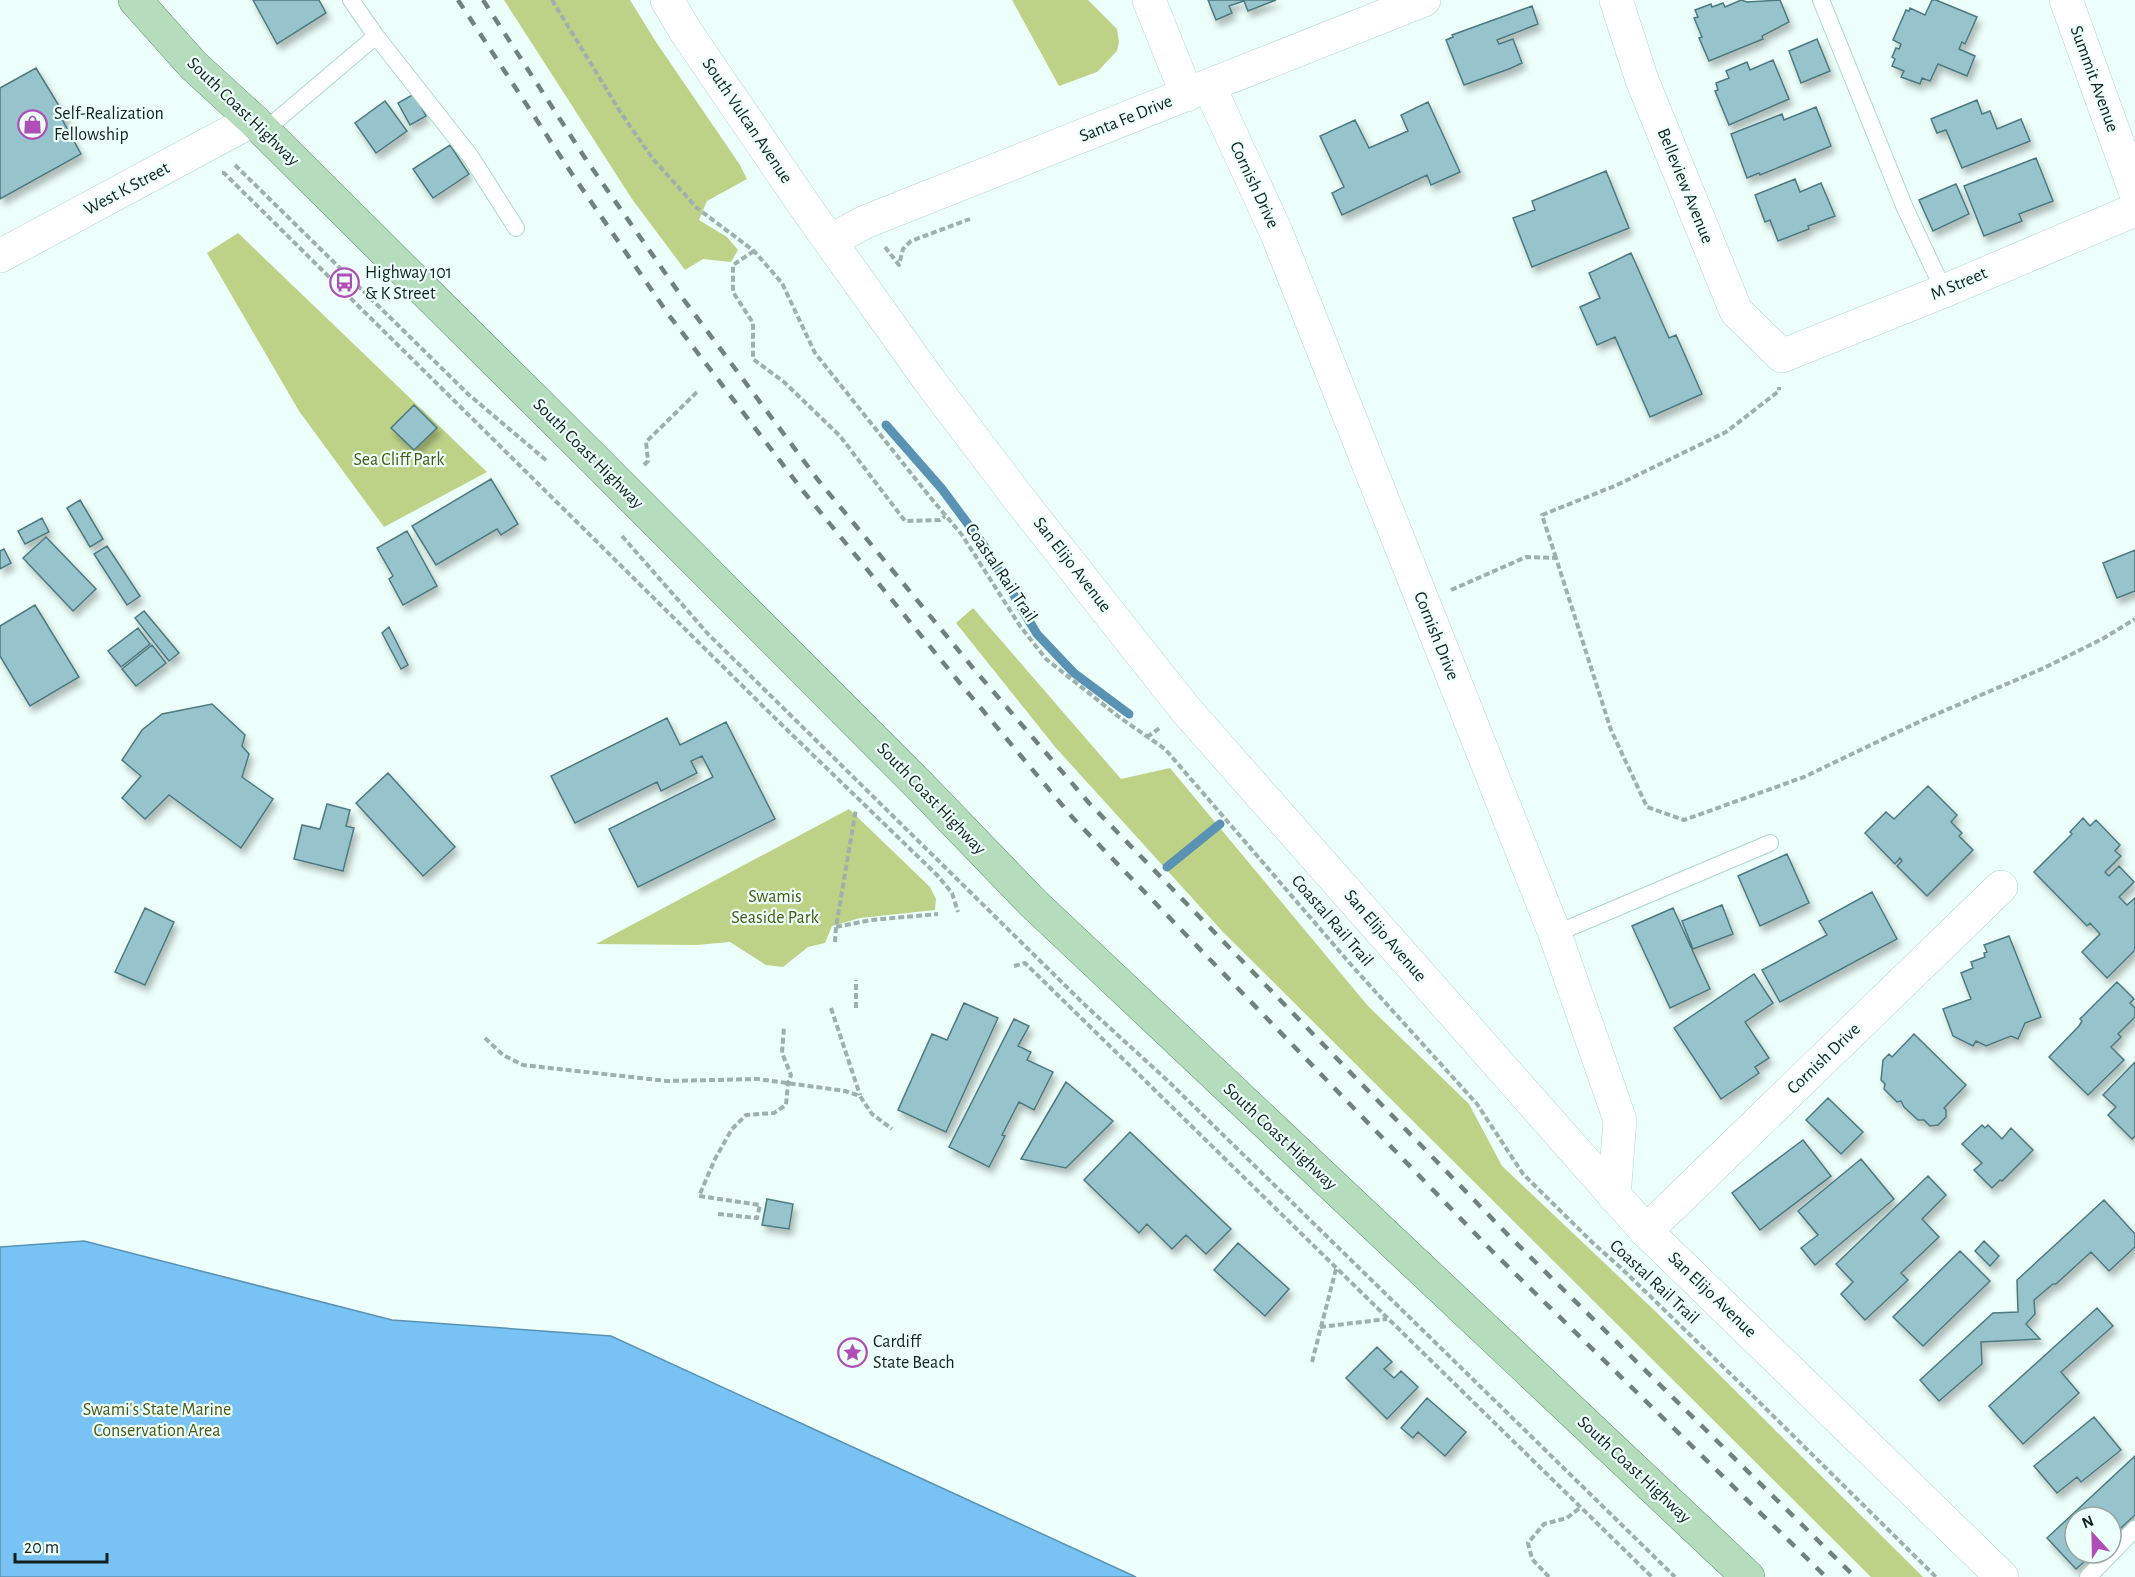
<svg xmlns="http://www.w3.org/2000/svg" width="2135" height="1577" font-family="'Alegreya Sans',sans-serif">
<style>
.green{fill:#bdd287}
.water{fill:#78c3f3;stroke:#5992b3;stroke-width:1.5}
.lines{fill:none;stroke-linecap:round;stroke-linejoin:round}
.stream{stroke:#5992b3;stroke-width:9}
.building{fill:#97c4cc;stroke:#4e7980;stroke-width:1.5;filter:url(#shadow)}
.lane-casing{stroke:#abd7cd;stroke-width:18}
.street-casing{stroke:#abd7cd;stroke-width:34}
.secondary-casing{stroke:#abd7cd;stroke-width:34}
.primary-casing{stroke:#5c8b6a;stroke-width:34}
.path{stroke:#9fb0ac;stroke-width:4;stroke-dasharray:6 3;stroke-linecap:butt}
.lane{stroke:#fff;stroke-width:16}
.street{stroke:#fff;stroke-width:33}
.secondary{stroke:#fff;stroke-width:33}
.primary{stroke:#b6dcbe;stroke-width:33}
.rail{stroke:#70827e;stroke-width:4.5;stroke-dasharray:10 10;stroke-linecap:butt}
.labels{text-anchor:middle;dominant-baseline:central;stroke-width:4.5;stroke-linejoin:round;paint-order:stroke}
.street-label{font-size:18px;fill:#10211e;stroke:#edfffa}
.poi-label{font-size:18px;fill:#10211e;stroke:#edfffa;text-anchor:start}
.park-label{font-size:18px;fill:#495812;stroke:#edfffa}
</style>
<defs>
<filter id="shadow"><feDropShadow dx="3.5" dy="6" stdDeviation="3" flood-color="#0004"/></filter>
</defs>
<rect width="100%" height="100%" fill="#edfffa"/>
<path class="green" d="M504,0H630L656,42L740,165L747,179L707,201L699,220L727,237L738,250L731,262L703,259L685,270L632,199Z
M1012,0H1088L1117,29L1119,42L1117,51L1097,72L1059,86Z
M238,233L487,472L384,527L299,411L207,253Z
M973,608L1121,779L1170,768L1368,1006L1469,1104L1502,1166L1653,1309L1923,1577H1871L1223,932L1056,748L956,623Z
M849,809L930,887L936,899L935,910L860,918L832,926L825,943L808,947L783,967L766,965L730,942L696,945L596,944Z"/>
<path class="water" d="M84,1241L392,1320L611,1336L1136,1577H0V1247Z"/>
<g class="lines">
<path class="stream" d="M886,425L942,489L985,547L1037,634L1074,673L1129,714
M1167,867L1220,824"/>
</g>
<path class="building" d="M253,0H319L326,13L277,44Z
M1208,0H1276L1248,11L1244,1L1229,6L1232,13L1216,20Z
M1741,0L1747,2L1780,0L1789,22L1762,36L1763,39L1709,61L1699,38L1702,37L1694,18L1698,17L1695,10L1711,4L1712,7L1723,3L1725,7Z
M1932,0H1936L1977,17L1965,44L1962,42L1959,49L1975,56L1967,76L1938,64L1930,81L1922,78L1920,84L1901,77L1904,71L1892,66L1895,59L1892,57L1896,48L1899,49L1901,44L1893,40L1906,10L1909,11L1910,8L1925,15Z
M1532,6L1538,24L1497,40L1499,44L1513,39L1522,63L1509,69L1464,85L1446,40L1453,37L1452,35Z
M1817,39L1830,71L1801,83L1789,51Z
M1773,60L1789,99L1729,125L1715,91L1718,90L1716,83L1729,78L1726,71L1747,62L1750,70Z
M36,68L67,119L63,121L81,154L0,199V88Z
M414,94L426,116L410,125L398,103Z
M1977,100L1982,114L1990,111L1997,129L2021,119L2030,141L1962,168L1946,130L1937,133L1931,119Z
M385,101L407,131L376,153L355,123Z
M1428,102L1460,172L1431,185L1427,175L1342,215L1332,193L1344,187L1320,136L1355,120L1369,148L1408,131L1401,115Z
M1816,107L1831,146L1760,175L1759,173L1747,178L1731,134L1782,114L1784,120Z
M450,145L469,174L433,198L413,169Z
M2036,158L2053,201L2019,214L2022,221L1984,236L1964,186Z
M1606,171L1629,228L1532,267L1513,218L1535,210L1532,201Z
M1795,179L1800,192L1821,183L1835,216L1808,226L1809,229L1778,241L1770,220L1765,222L1755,195Z
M1956,184L1969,214L1933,231L1919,200Z
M1631,253L1669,338L1676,335L1702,394L1650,417L1615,337L1597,345L1580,307L1600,298L1589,273Z
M414,405L437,428L414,450L391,428Z
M491,479L518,524L501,535L497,529L436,565L412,526Z
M80,500L103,539L90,547L67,508Z
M42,518L49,532L25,544L18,531Z
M407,531L437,586L403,605L389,579L393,576L377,548Z
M46,537L96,589L73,611L23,558Z
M107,546L140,596L127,605L94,554Z
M4,549L11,563L0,569V551Z
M2135,550V591L2117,598L2103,563Z
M35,605L79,677L30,706L0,656V626Z
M144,611L179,653L169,661L135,618Z
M389,627L408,665L401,669L382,633Z
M138,628L150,644L121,667L108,651Z
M152,645L166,663L136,686L122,669Z
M212,704L245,735L242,746L249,754L242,777L273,799L241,848L169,795L145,819L122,798L141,776L122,760L142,730L162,714Z
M667,718L680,745L726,722L775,819L638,887L609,829L713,777L702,756L691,761L697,773L661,791L657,782L575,823L551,776Z
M388,773L455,847L423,876L356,803Z
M1928,786L1957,815L1951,822L1962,833L1959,836L1973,850L1927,896L1897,866L1902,861L1900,858L1895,864L1865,833L1886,812L1894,819Z
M327,804L350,810L346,826L354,828L343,871L294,859L302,825L320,829Z
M2083,818L2090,826L2096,820L2120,845L2115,851L2121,856L2105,872L2109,876L2119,866L2134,882L2119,897L2127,905L2135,898V950L2107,978L2082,952L2100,934L2090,923L2087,926L2034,872L2072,834L2070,832Z
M1787,854L1809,903L1760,926L1738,876Z
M1872,892L1897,939L1780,1002L1762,970L1827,935L1819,921Z
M1722,905L1733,934L1693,949L1682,921Z
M145,908L174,922L145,985L115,972Z
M1673,908L1710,989L1670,1008L1632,926Z
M2009,936L2041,1017L2025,1023L2018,1039L2011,1036L1986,1046L1976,1041L1973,1046L1953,1036L1943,1009L1971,999L1961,973L1973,968L1971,962L1985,957L1984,953L1987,952L1984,945Z
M1754,974L1773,1003L1745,1022L1769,1058L1755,1067L1759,1073L1721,1099L1674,1028Z
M2117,982L2134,999L2130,1003L2135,1008V1017L2118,1034L2121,1037L2111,1047L2124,1060L2088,1095L2049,1057L2079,1026L2082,1021L2080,1019Z
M964,1003L998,1018L946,1132L898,1110L932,1034L947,1040Z
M1014,1019L1029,1026L1018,1046L1031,1052L1027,1060L1053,1072L1034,1110L1019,1102L1002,1135L1005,1136L989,1167L949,1147Z
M1914,1034L1966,1085L1944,1108L1946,1110V1117L1938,1125L1930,1126L1924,1120H1918L1904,1107L1901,1101L1897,1102L1884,1089L1885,1084L1881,1080L1883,1060L1889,1054L1892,1057Z
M2135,1062V1136L2132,1139L2108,1115L2116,1107L2103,1095Z
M1066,1082L1113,1121L1066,1168L1021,1159Z
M1828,1098L1863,1132L1841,1154L1806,1120Z
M1982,1125L1985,1128L1988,1125L2002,1139L2011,1128L2033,1150L2002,1181L2000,1180L1992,1188L1974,1170L1982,1163L1962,1144Z
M1130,1132L1231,1229L1206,1254L1186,1235L1172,1249L1147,1224L1139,1233L1084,1180Z
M1803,1140L1831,1176L1760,1230L1732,1193Z
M1861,1159L1894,1199L1815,1265L1801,1248L1818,1235L1798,1211Z
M1928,1176L1946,1195L1922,1219L1939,1237L1901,1273L1908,1280L1865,1320L1841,1294L1853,1282L1836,1264Z
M767,1199L793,1204L789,1229L762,1225Z
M2104,1200L2135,1234V1247L2109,1271L2091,1252L2056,1284H2053L2034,1300L2035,1314L2026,1324L2040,1339L1981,1342L1982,1364L1939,1401L1920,1380L1993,1313L2018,1312L2017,1280Z
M1984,1241L1999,1256L1990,1266L1975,1251Z
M1238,1243L1289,1289L1265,1316L1214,1270Z
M1960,1251L1990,1281L1923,1346L1893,1317Z
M2097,1308L2113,1326L2061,1372L2079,1393L2023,1444L1989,1406Z
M1377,1347L1392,1362L1384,1369L1394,1378L1401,1371L1418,1387L1387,1419L1346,1378Z
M1427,1398L1466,1432L1445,1456L1418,1432L1413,1438L1401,1428Z
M2094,1417L2121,1450L2081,1482L2077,1477L2057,1493L2034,1466Z
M2135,1456V1515L2111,1537V1517H2075V1553H2094L2076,1569L2047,1538Z"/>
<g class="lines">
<defs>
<path id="lane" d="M1821,0L1905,208L1944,291
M376,36L471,157L516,228
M264,131L376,36L351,0
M1555,934L1770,843
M2088,1577L2135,1529"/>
<path id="street" d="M1616,0L1642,80L1736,311L1782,356L1944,291L2135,210
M2066,0L2135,191
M1209,86L1277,234L1555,934L1620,1120L1614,1196
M1646,1231L2001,887"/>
<path id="secondary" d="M667,0L686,32L809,212L929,380L1023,504L1186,710L1646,1231L2002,1577
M1149,0L1187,95
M830,241L865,222L1424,0
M0,256L253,120"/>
<path id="primary" d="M135,0L193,65L253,120L593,458L922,788L1033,903L1748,1577"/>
</defs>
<use href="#lane" class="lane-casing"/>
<use href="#street" class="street-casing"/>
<use href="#secondary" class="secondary-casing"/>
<use href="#primary" class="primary-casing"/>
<path class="path" d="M552,0L621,113L653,159L697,208L754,251L782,283L815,353L930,497L962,535L1020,626L1046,659L1119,717L1165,749L1353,967L1477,1104L1523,1174L1594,1244L1621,1268L1747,1390L1936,1577
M235,165L468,394L547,461
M222,173H224L781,724L937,875L952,893L958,912
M885,247L899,265L903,249L911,241L970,219
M754,251L733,265V292L753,323V359L784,382L840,436L905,521L940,520L945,516
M644,465L648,461L646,442L698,391
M622,536L708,634L1087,1007L1168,1081L1675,1577
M1556,558L1542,515L1617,485L1726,432L1779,391V387
M1451,590L1526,557L1556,558L1611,730L1647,807L1684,820L1804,777L1925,719L2044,668L2104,638L2135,619
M1147,737L1161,727
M836,927L871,920L938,914
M835,942L836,927L856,809
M1014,966L1025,963L1652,1577
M831,1008L860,1095
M856,1008V980
M485,1038L503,1055L523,1065L667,1081L758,1079L845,1091L860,1096L872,1114L892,1129
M718,1214L757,1218L760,1205L699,1196L715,1159L732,1129L746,1115L774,1113L786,1105L788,1083L791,1075L782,1053L784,1027
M1320,1327L1387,1319
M1312,1362L1336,1269
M1549,1577L1532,1559L1528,1543L1544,1524L1567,1518L1581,1507"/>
<use href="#lane" class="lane"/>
<use href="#street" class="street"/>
<use href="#secondary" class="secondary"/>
<use href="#primary" class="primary"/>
<path class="rail" d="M458,0L572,174L668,314L803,491L959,682L1073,818L1492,1251L1826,1577
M483,0L587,161L684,300L818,480L973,668L1089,803L1509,1236L1855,1577"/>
</g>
<defs>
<symbol id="shop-ring" viewBox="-11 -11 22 22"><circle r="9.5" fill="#edfffa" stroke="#ae4eb6" stroke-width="1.5"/><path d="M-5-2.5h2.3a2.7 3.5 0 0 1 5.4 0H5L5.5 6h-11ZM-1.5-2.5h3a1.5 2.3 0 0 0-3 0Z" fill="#ae4eb6"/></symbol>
<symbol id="bus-ring" viewBox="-11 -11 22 22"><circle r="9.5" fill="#edfffa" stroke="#ae4eb6" stroke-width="1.5"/><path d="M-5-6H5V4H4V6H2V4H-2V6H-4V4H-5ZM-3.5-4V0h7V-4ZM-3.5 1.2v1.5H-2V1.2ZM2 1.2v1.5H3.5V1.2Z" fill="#ae4eb6"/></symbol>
<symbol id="sight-ring" viewBox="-11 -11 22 22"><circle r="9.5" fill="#edfffa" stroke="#ae4eb6" stroke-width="1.5"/><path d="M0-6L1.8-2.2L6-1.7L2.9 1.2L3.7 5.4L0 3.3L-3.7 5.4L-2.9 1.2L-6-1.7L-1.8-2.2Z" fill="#ae4eb6"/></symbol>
</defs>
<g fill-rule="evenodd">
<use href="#shop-ring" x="16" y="108" width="33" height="33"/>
<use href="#bus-ring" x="328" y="266" width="33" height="33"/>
<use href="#sight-ring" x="836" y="1336" width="33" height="33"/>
</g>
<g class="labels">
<g class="street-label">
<text transform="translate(2094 79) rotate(70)">Summit Avenue</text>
<text transform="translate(243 112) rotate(44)">South Coast Highway</text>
<text transform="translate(1126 119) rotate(-22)">Santa Fe Drive</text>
<text transform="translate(747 121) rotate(56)">South Vulcan Avenue</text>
<text transform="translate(1254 185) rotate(65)">Cornish Drive</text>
<text transform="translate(1685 186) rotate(68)">Belleview Avenue</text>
<text transform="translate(127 189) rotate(-28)">West K Street</text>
<text transform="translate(1959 284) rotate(-23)">M Street</text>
<text transform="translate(588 454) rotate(45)">South Coast Highway</text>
<text transform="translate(1072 565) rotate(52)">San Elijo Avenue</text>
<text transform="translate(1001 573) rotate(56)">Coastal Rail Trail</text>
<text transform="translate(1436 636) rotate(68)">Cornish Drive</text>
<text transform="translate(931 799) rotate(46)">South Coast Highway</text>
<text transform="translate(1332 921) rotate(49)">Coastal Rail Trail</text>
<text transform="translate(1385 936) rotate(49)">San Elijo Avenue</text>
<text transform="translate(1824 1059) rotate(-44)">Cornish Drive</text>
<text transform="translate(1280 1137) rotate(43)">South Coast Highway</text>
<text transform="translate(1654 1282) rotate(43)">Coastal Rail Trail</text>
<text transform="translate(1712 1295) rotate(44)">San Elijo Avenue</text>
<text transform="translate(1634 1470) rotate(43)">South Coast Highway</text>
</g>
<g class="poi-label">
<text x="54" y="114">Self-Realization<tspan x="54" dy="21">Fellowship</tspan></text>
<text x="365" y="273">Highway 101<tspan x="365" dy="21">&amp; K Street</tspan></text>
<text x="873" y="1342">Cardiff<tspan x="873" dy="21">State Beach</tspan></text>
</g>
<g class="park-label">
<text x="399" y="460">Sea Cliff Park</text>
<text x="775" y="897">Swamis<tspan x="775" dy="21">Seaside Park</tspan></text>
<text x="157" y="1410">Swami's State Marine<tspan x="157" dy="21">Conservation Area</tspan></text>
</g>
</g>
<g transform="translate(2093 1535) rotate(338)"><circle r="28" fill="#edfffa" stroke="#95a6a2" stroke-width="1.5"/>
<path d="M0-4.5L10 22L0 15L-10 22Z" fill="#ae4eb6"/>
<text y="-9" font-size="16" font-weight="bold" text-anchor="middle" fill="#10211e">N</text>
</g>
<path d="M15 1553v9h92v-9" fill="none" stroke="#10211e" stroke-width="3"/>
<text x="24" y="1553" font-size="18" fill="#10211e" stroke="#edfffa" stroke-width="4.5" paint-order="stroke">20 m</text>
</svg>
